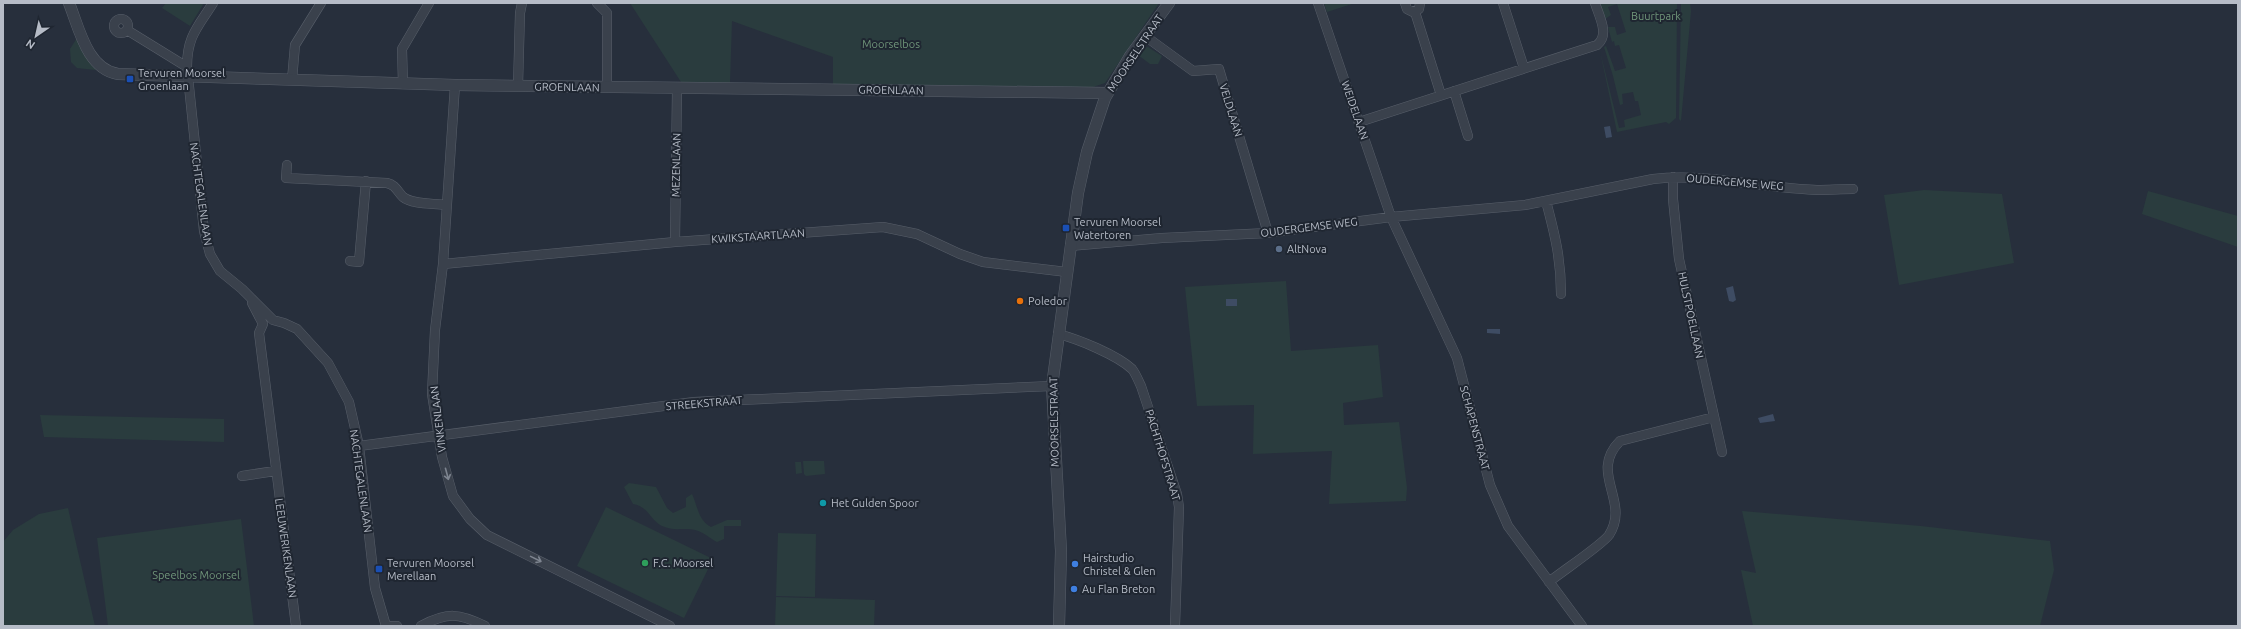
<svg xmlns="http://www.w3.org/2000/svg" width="2241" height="629" font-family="Ubuntu,sans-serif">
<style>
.green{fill:#2a3c3e}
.water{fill:#3e4c63}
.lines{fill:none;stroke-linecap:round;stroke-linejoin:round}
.minor-casing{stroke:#585f6a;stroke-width:10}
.tertiary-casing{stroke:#585f6a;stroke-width:12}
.minor{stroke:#3a414c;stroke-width:9}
.tertiary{stroke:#3a414c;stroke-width:11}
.oneway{stroke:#7e8590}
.transit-dot{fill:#1a4fb4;stroke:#1f2631;stroke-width:1.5}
.service-dot{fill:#5c6f8a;stroke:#1f2631;stroke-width:1.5}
.food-dot{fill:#e8710a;stroke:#1f2631;stroke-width:1.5}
.culture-dot{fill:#0f9aa8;stroke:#1f2631;stroke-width:1.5}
.leisure-dot{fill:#2e9e5b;stroke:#1f2631;stroke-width:1.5}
.shop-dot{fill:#3f7fe0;stroke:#1f2631;stroke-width:1.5}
.labels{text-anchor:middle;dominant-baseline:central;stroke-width:4;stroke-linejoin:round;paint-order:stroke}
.park-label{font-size:11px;fill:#70967a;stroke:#1f2631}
.street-label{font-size:11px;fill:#b6bcc7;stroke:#1f2631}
.poi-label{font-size:11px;fill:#b6bcc7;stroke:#1f2631;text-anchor:start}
</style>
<rect width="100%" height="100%" fill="#272f3c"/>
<path class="green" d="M166,3H204L190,26L162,8Z
M630,3H1159L1105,83L1093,87L833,84V57L732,21L730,83L681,82Z
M1324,3H1355L1327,12Z
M1600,3H1677L1676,118L1669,124L1666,122L1617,132L1600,51L1619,128L1625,127L1624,120L1641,115L1638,101H1635L1633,92L1622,94L1623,104L1620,105L1613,76L1604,47L1606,46L1615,71L1626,68L1619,45L1615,46L1614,41L1612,42L1608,27H1615L1617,35L1626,32L1617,4L1608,7L1611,15L1605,19Z
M1681,3H1690L1691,11L1681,121L1679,119Z
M77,38L96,68L95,70L77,68L71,62L70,49Z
M1148,47L1162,56L1158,64H1150L1138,55L1144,48Z
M1924,190L2002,194L2014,263L1899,285L1884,195Z
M2148,191L2238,216V247L2142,214Z
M1286,281L1291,351L1378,345L1383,397L1343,403L1344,425L1399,422L1407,488L1406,501L1329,504L1332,451L1253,454L1254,405L1197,406L1185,287Z
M40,415L224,419V442L44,437Z
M803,461H824L825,474L806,476L804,474Z
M795,462H801L802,473L796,474Z
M629,483L656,487L667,508L673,513L686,507V498L692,494C698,507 698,520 711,527L727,520H741V526H724V539L717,542C711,539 702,531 695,530C684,527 675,532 662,526C650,520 648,506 633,504L624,487Z
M606,507L713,559L684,618L577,566Z
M68,508L95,626H3V542L13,530L39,514Z
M1742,511L1921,526L2050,541L2054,570L2040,626H1753L1741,570L1756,573Z
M241,519L254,626H108L97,538Z
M778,533L816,534L815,597L776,596Z
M776,597L875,600L874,626H775Z"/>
<path class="water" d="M1610,126L1612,137L1606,138L1604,127Z
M1733,286L1736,300L1733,302L1729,301L1726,288Z
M1226,299H1237V306H1226Z
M1487,329H1500V334L1487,333Z
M1773,414L1775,421L1760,423L1758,418Z"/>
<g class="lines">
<defs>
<path id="minor" d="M213,3C198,27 187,36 187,67L204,231L210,254L220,271L242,289L273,320L284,323L297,329L328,363L349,402L359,446L375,588L386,626
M597,3L607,13V87
M1318,3L1391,217L1457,358L1490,485L1508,526L1582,626
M1405,3L1407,9L1413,12L1419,9L1420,3
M1503,3L1524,68
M1415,12L1441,95
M114 26a7 7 0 1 1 14 0a7 7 0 1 1-14 0Z
M127,30L187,67
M1145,36L1193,71L1219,69L1268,233
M292,80L295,45L321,3
M403,84L402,49L429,3
M455,85L443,264L435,330L432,394L442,457L453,496L470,519L487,535L670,626
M518,86L520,13L522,3
M1454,91L1468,136
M1359,122L1597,45C1610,35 1599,16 1595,3
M287,165L286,178L387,183C396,185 397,191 403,197C413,205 434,203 446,205
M1673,177V199L1679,259L1722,452
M1546,201C1555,235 1561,259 1561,294
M675,242L677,89
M1070,246L1162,238L1268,233L1391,217L1525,205L1653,179C1711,173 1760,188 1817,190C1829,190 1841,189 1853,189
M350,261L359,262L366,181
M443,264L675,242L883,227L917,234L960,254L983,262L1067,272
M252,303L263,324
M263,324L259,333L296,626
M1058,334C1078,339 1117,355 1132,369C1136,374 1138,380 1141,386L1177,494L1179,507L1175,626
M359,446L694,402L1052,386
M242,476L275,471
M1549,582C1561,572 1602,545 1609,535C1631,501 1588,473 1620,441L1714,417
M386,626H397
M421,626C447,612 459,613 485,626"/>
<path id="tertiary" d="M69,3C79,28 87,69 118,74L455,85L1108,93
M1059,626L1061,551L1052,386L1078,193L1087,152L1105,98L1130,56L1169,3"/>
</defs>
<use href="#minor" class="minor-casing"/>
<use href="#tertiary" class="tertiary-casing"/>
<use href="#minor" class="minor"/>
<use href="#tertiary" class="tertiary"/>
</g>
<defs><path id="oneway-shaft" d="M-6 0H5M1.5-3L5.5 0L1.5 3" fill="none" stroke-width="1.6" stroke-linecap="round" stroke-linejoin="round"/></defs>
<g class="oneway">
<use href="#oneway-shaft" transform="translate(447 474) rotate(75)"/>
<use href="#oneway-shaft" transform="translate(536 559) rotate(26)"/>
</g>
<g class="transit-dot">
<rect x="126" y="75" width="8" height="8" rx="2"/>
<rect x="1062" y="224" width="8" height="8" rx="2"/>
<rect x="375" y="565" width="8" height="8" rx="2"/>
</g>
<circle class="service-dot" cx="1279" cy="249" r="4"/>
<circle class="food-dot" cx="1020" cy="301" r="4"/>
<circle class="culture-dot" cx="823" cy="503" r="4"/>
<circle class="leisure-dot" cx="645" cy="563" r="4"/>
<g class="shop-dot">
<circle cx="1075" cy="564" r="4"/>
<circle cx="1074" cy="589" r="4"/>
</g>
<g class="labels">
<g class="park-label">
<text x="1656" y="16">Buurtpark</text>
<text x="891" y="44">Moorselbos</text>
<text x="196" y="575">Speelbos Moorsel</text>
</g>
<g class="street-label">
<text transform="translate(1135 53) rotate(-56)">MOORSELSTRAAT</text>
<text transform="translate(567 87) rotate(1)">GROENLAAN</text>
<text transform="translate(891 90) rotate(1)">GROENLAAN</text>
<text transform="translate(1231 110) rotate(73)">VELDLAAN</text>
<text transform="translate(1355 110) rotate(71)">WEIDELAAN</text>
<text transform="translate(676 165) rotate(-89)">MEZENLAAN</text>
<text transform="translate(1735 182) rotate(5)">OUDERGEMSE WEG</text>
<text transform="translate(201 194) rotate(82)">NACHTEGALENLAAN</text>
<text transform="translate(1309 227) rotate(-7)">OUDERGEMSE WEG</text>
<text transform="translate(758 236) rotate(-4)">KWIKSTAARTLAAN</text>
<text transform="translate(1691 315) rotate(78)">HULSTPOELLAAN</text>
<text transform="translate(704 403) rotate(-5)">STREEKSTRAAT</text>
<text transform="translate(438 419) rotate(-97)">VINKENLAAN</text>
<text transform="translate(1054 422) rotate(-91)">MOORSELSTRAAT</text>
<text transform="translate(1475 428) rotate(75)">SCHAPENSTRAAT</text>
<text transform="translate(1163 455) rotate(73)">PACHTHOFSTRAAT</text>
<text transform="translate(361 481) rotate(82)">NACHTEGALENLAAN</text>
<text transform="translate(286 548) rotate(82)">LEEUWERIKENLAAN</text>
</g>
<g class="poi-label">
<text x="138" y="73">Tervuren Moorsel<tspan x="138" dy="13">Groenlaan</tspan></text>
<text x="1074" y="222">Tervuren Moorsel<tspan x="1074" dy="13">Watertoren</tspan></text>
<text x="1287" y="249">AltNova</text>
<text x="1028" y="301">Poledor</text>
<text x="831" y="503">Het Gulden Spoor</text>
<text x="1083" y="558">Hairstudio<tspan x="1083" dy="13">Christel &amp; Glen</tspan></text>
<text x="387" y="563">Tervuren Moorsel<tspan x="387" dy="13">Merellaan</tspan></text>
<text x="653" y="563">F.C. Moorsel</text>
<text x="1082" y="589">Au Flan Breton</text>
</g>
</g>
<rect width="2241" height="629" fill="none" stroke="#b6bcc7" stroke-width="8"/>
<g transform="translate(36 36) rotate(214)" stroke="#1f2631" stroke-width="3" paint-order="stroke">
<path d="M0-3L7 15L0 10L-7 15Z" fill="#b6bcc7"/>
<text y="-6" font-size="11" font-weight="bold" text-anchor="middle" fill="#b6bcc7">N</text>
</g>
</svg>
